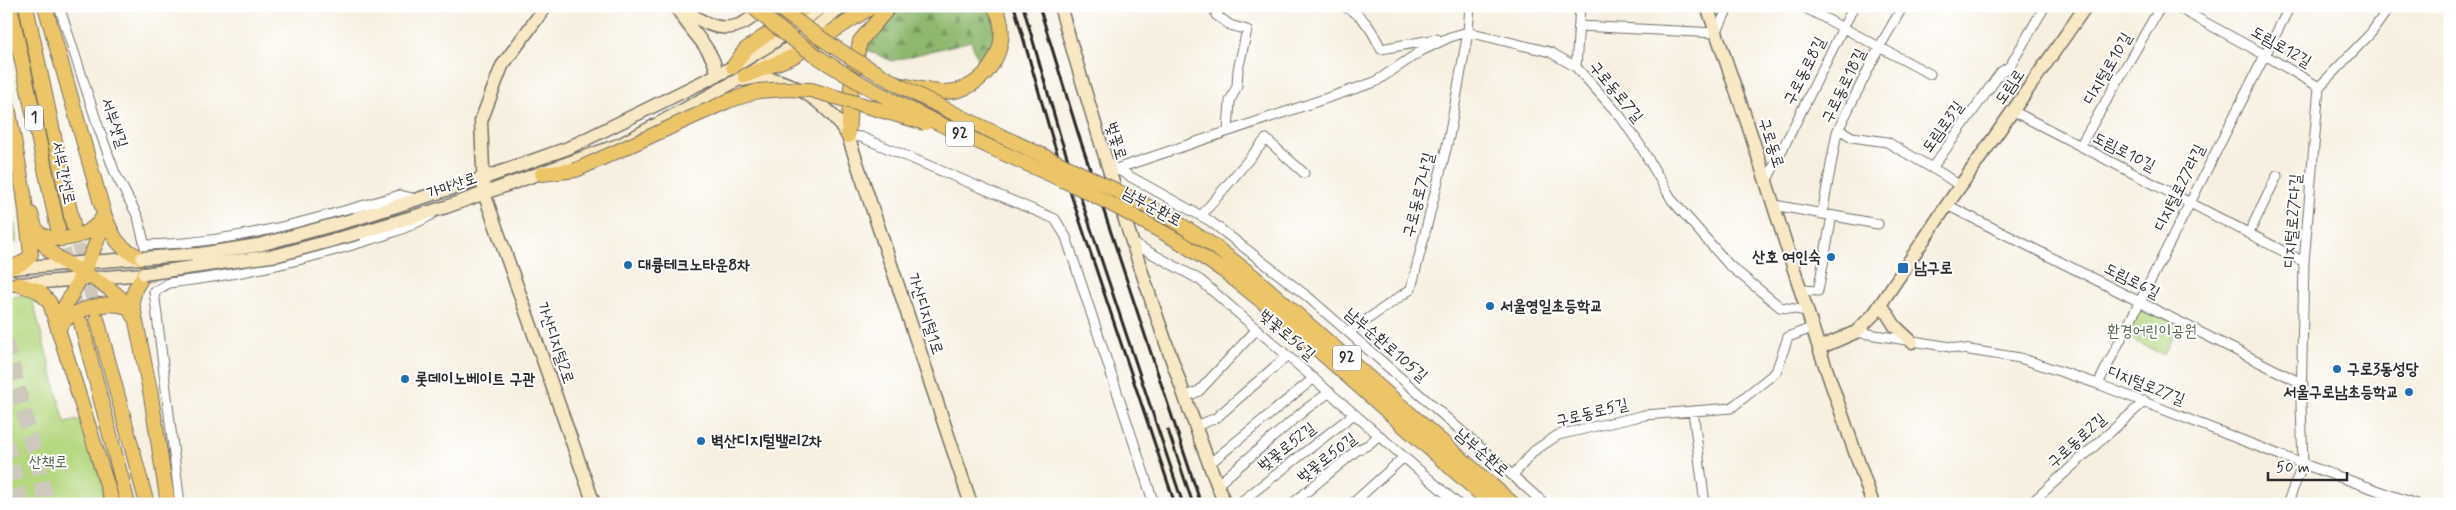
<svg xmlns="http://www.w3.org/2000/svg" width="2456" height="510" font-family="Mynerve,'Poor Story',sans-serif">
<style>
.green{fill:#b4d77f;stroke:#708155}
.forest{fill:url(#forest-firs);stroke:#5d724c}
.lines{fill:none;stroke-linecap:round;stroke-linejoin:round}
.street-tunnel{stroke:#cec9bc;stroke-width:9;stroke-dasharray:9 4.5;stroke-linecap:butt}
.primary-tunnel{stroke:#cec9bc;stroke-width:14;stroke-dasharray:14 7;stroke-linecap:butt}
.highway-tunnel{stroke:#cec9bc;stroke-width:16;stroke-dasharray:16 8;stroke-linecap:butt}
.street-casing{stroke:#72706a;stroke-width:11}
.secondary-casing{stroke:#72706a;stroke-width:15}
.primary-casing{stroke:#72706a;stroke-width:16}
.street{stroke:#fff;stroke-width:9}
.secondary{stroke:#f8e8c3;stroke-width:12}
.primary{stroke:#edc569;stroke-width:14}
.rail{stroke:#2b2b2b;stroke-width:3}
.secondary-bridge-casing{stroke:#72706a;stroke-width:15;stroke-linecap:butt}
.primary-bridge-casing{stroke:#72706a;stroke-width:16;stroke-linecap:butt}
.secondary-bridge{stroke:#f8e8c3;stroke-width:12}
.primary-bridge{stroke:#edc569;stroke-width:14}
.poi-dot{fill:#1f6fb2;stroke:#fff;stroke-width:2}
.labels{text-anchor:middle;dominant-baseline:central;stroke-width:4;stroke-linejoin:round;paint-order:stroke}
.shield{fill:#fff;stroke:#6b6b6b;stroke-width:1}
.shield-label{font-size:15px;font-weight:bold;fill:#2b2b2b}
.street-label{font-size:16px;fill:#2b2b2b;stroke:#fff}
.poi-label{font-size:16px;font-weight:bold;fill:#2b2b2b;stroke:#fff;text-anchor:start}
.park-label{font-size:16px;fill:#545f44;stroke:#fff}
</style>
<defs>
<pattern id="forest-firs" width="22" height="20" patternUnits="userSpaceOnUse" patternTransform="scale(1.25)"><rect width="22" height="20" fill="#8fb86e"/><path d="M5 1l3.5 6h-7zM16 11l3.5 6h-7z" fill="#75965b"/></pattern>
</defs>
<rect width="100%" height="100%" fill="#fff"/>
<filter id="ink" filterUnits="userSpaceOnUse"><feTurbulence type="fractalNoise" baseFrequency=".02" numOctaves="2"/><feDisplacementMap in="SourceGraphic" scale="10" xChannelSelector="R" yChannelSelector="G"/><feConvolveMatrix kernelMatrix="1 2 1 2 8 2 1 2 1" color-interpolation-filters="sRGB"/></filter>
<filter id="wash" filterUnits="userSpaceOnUse"><feTurbulence type="fractalNoise" baseFrequency=".0096" numOctaves="4" result="noise"/><feDisplacementMap in="SourceGraphic" scale="20" xChannelSelector="R" yChannelSelector="G"/><feGaussianBlur stdDeviation="1.12" result="paint"/><feColorMatrix in="noise" values="0 0 0 0 0 0 0 0 0 0 0 0 0 0 0 0 0 1.4 0 .05"/><feComposite in="paint" operator="in"/></filter>
<g filter="url(#wash)">
<rect width="100%" height="100%" fill="#f7f0e0"/>
<path class="green" d="M6,163L17,242L6,243Z
M31,295L65,423L82,419L108,504H13L6,480V297Z
M2141,307L2178,324L2164,355L2126,337Z"/>
<path class="forest" d="M896,6H987C1001,31 996,47 981,69L971,41L892,61L862,48Z"/>
</g>
<g filter="url(#ink)">
<g class="lines">
<path class="street-tunnel" d="M145,247L154,291"/>
<path class="primary-tunnel" d="M73,225L97,318
M58,229L81,323"/>
<path class="highway-tunnel" d="M6,342L47,504
M6,442L21,504"/>
<defs>
<path id="street" d="M59,6L99,129L115,173L138,217L145,247
M1223,6L1216,15L1230,25L1247,30L1238,70L1237,86L1230,101L1228,131
M1343,6C1364,15 1372,30 1381,49L1437,39
M1802,6L1930,74
M2175,6L2265,55L2319,87
M1579,26L1716,33L1729,6
M1576,67L1580,6
M2013,111L2304,262
M1839,129L1852,137L1887,142L1944,175L1960,186
M848,136L861,137L1055,219L1066,237L1154,504
M2080,146L2161,6
M1113,167L1210,221L1308,297L1545,504
M1932,168L2001,72L2010,66L2045,6
M1116,169L1375,82L1421,51L1450,37L1468,32L1550,52L1576,67L1620,116L1640,145L1672,200L1729,265L1780,307L1808,311
M1766,182L1854,6
M1774,205L1878,224
M1947,205L2303,384
M1822,214L1837,132L1880,46L1903,6
M1201,216L1266,139L1304,173
M2249,233L2277,176
M1131,242L1200,280L1458,504
M145,245C233,244 316,219 400,195L416,199
M1801,290L1818,291L1832,216
M154,291L180,504
M154,292L169,283C230,276 290,264 349,246C377,238 405,230 431,215
M1349,332L1411,289L1449,137L1468,32L1470,6
M1856,332L2020,358L2098,384L2303,464L2416,504
M2098,384L2290,6
M1185,397L1199,391L1257,329
M1693,411L1705,504
M1196,426L1216,418L1287,356
M1209,464L1314,378
M1513,475L1534,451L1558,435L1645,415L1731,408L1776,372L1788,337L1814,327
M1217,485L1306,409L1330,392
M1238,504L1354,414
M1292,504L1357,450L1368,445L1379,435
M1352,504L1404,457
M1442,504L1452,499
M2030,504L2145,401
M2287,504L2303,464L2301,405L2304,262L2319,87L2371,33L2390,6"/>
<path id="secondary" d="M546,6L502,66L481,121L484,193L594,504
M676,6C688,31 714,47 717,75
M682,6C708,31 738,38 763,6
M1060,6C1093,120 1127,231 1166,343C1185,397 1203,451 1225,504
M1707,6L1748,125L1819,348L1873,504
M743,80C783,69 828,103 848,136L971,504
M355,219L484,178L568,148L733,67L771,44L823,6
M359,233L446,207L621,144L745,76L788,49L843,6
M14,268L142,258
M6,285L144,274
M1881,304L1895,326L1912,342
M1819,348L1856,332L1874,314L1947,205L2086,6"/>
<path id="primary" d="M10,6L58,229
M26,6L73,225
M45,6L104,214C113,237 117,248 142,258
M733,67L745,50L807,6
M745,76L794,56L873,6
M902,85C920,89 941,95 959,90C992,81 1014,37 994,6
M6,96L24,194L31,254C26,263 18,265 8,268
M848,136L851,87L860,41L890,6
M542,174L576,170
M31,214C34,225 40,240 48,249C72,274 117,281 133,316
M1173,220L1214,246L1253,276L1513,504
M39,233C57,246 92,236 103,217
M1180,242L1224,271L1273,310L1492,504
M144,274L135,289L132,302L151,396L168,504
M17,284L39,291L50,303L113,504
M97,319L147,504
M57,320C72,295 101,242 104,215
M81,323L128,504
M60,326C69,310 111,298 128,308"/>
</defs>
<use href="#street" class="street-casing"/>
<use href="#secondary" class="secondary-casing"/>
<use href="#primary" class="primary-casing"/>
<use href="#street" class="street"/>
<use href="#secondary" class="secondary"/>
<use href="#primary" class="primary"/>
<path class="rail" d="M1014,6L1053,141L1175,504
M1023,6L1061,139L1183,504
M1039,6L1078,133L1201,504
M1168,430L1193,504"/>
<defs>
<path id="secondary-bridge" d="M142,258L200,254L259,245L355,219
M144,274L278,255L359,233"/>
<path id="primary-bridge" d="M752,6C841,87 961,133 1069,183C1107,201 1143,221 1180,242
M777,6C895,100 1042,148 1173,220
M576,170L728,101L758,91L785,89L811,90L925,123"/>
</defs>
<use href="#secondary-bridge" class="secondary-bridge-casing"/>
<use href="#primary-bridge" class="primary-bridge-casing"/>
<use href="#secondary-bridge" class="secondary-bridge"/>
<use href="#primary-bridge" class="primary-bridge"/>
</g>
</g>
<g class="poi-dot">
<circle cx="1831" cy="257" r="5"/>
<circle cx="628" cy="265" r="5"/>
<rect x="1897" y="262" width="12" height="12" rx="2.5"/>
<circle cx="1490" cy="306" r="5"/>
<circle cx="2337" cy="369" r="5"/>
<circle cx="405" cy="379" r="5"/>
<circle cx="2409" cy="392" r="5"/>
<circle cx="701" cy="441" r="5"/>
</g>
<g class="labels">
<g class="shield">
<rect x="25" y="105.5" width="18" height="25" rx="4"/>
<rect x="946" y="121.5" width="28" height="25" rx="4"/>
<rect x="1333" y="345.5" width="28" height="25" rx="4"/>
</g>
<g class="shield-label">
<text x="34" y="118">1</text>
<text x="960" y="134">92</text>
<text x="1347" y="358">92</text>
</g>
<g class="street-label">
<text transform="translate(2281 47) rotate(30)">도림로12길</text>
<text transform="translate(2108 69) rotate(-60)">디지털로10길</text>
<text transform="translate(1805 71) rotate(-63)">구로동로8길</text>
<text transform="translate(1844 86) rotate(-64)">구로동로18길</text>
<text transform="translate(2010 87) rotate(-55)">도림로</text>
<text transform="translate(1616 92) rotate(50)">구로동로7길</text>
<text transform="translate(114 123) rotate(71)">서부샛길</text>
<text transform="translate(1943 127) rotate(-54)">도림로3길</text>
<text transform="translate(1116 141) rotate(74)">벚꽃로</text>
<text transform="translate(1771 143) rotate(72)">구로동로</text>
<text transform="translate(2124 152) rotate(27)">도림로10길</text>
<text transform="translate(63 173) rotate(78)">서부간선로</text>
<text transform="translate(452 186) rotate(-19)">가마산로</text>
<text transform="translate(2180 188) rotate(-64)">디지털로27라길</text>
<text transform="translate(1419 195) rotate(-76)">구로동로7나길</text>
<text transform="translate(1152 207) rotate(29)">남부순환로</text>
<text transform="translate(2293 221) rotate(-86)">디지털로27다길</text>
<text transform="translate(2132 281) rotate(27)">도림로6길</text>
<text transform="translate(925 314) rotate(72)">가산디지털1로</text>
<text transform="translate(1287 335) rotate(41)">벚꽃로56길</text>
<text transform="translate(555 343) rotate(71)">가산디지털2로</text>
<text transform="translate(1386 345) rotate(41)">남부순환로105길</text>
<text transform="translate(2146 386) rotate(21)">디지털로27길</text>
<text transform="translate(1592 413) rotate(-14)">구로동로5길</text>
<text transform="translate(2077 441) rotate(-42)">구로동로2길</text>
<text transform="translate(1287 447) rotate(-38)">벚꽃로52길</text>
<text transform="translate(1482 453) rotate(41)">남부순환로</text>
<text transform="translate(1327 458) rotate(-38)">벚꽃로50길</text>
</g>
<g class="poi-label">
<text x="1821" y="257" text-anchor="end">산호 여인숙</text>
<text x="638" y="265">대륭테크노타운8차</text>
<text x="1914" y="268">남구로</text>
<text x="1500" y="306">서울영일초등학교</text>
<text x="2347" y="369">구로3동성당</text>
<text x="415" y="379">롯데이노베이트 구관</text>
<text x="2399" y="392" text-anchor="end">서울구로남초등학교</text>
<text x="711" y="441">벽산디지털밸리2차</text>
</g>
<g class="park-label">
<text x="2152" y="331">환경어린이공원</text>
<text x="48" y="462">산책로</text>
</g>
</g>
<rect width="2456" height="510" fill="none" stroke="#fff" stroke-width="25"/>
<path d="M2268 472v8h79v-8" fill="none" stroke="#2b2b2b" stroke-width="2.5"/>
<text x="2276" y="472" font-size="15" fill="#2b2b2b" stroke="#ffffff" stroke-width="4" paint-order="stroke">50 m</text>
</svg>
